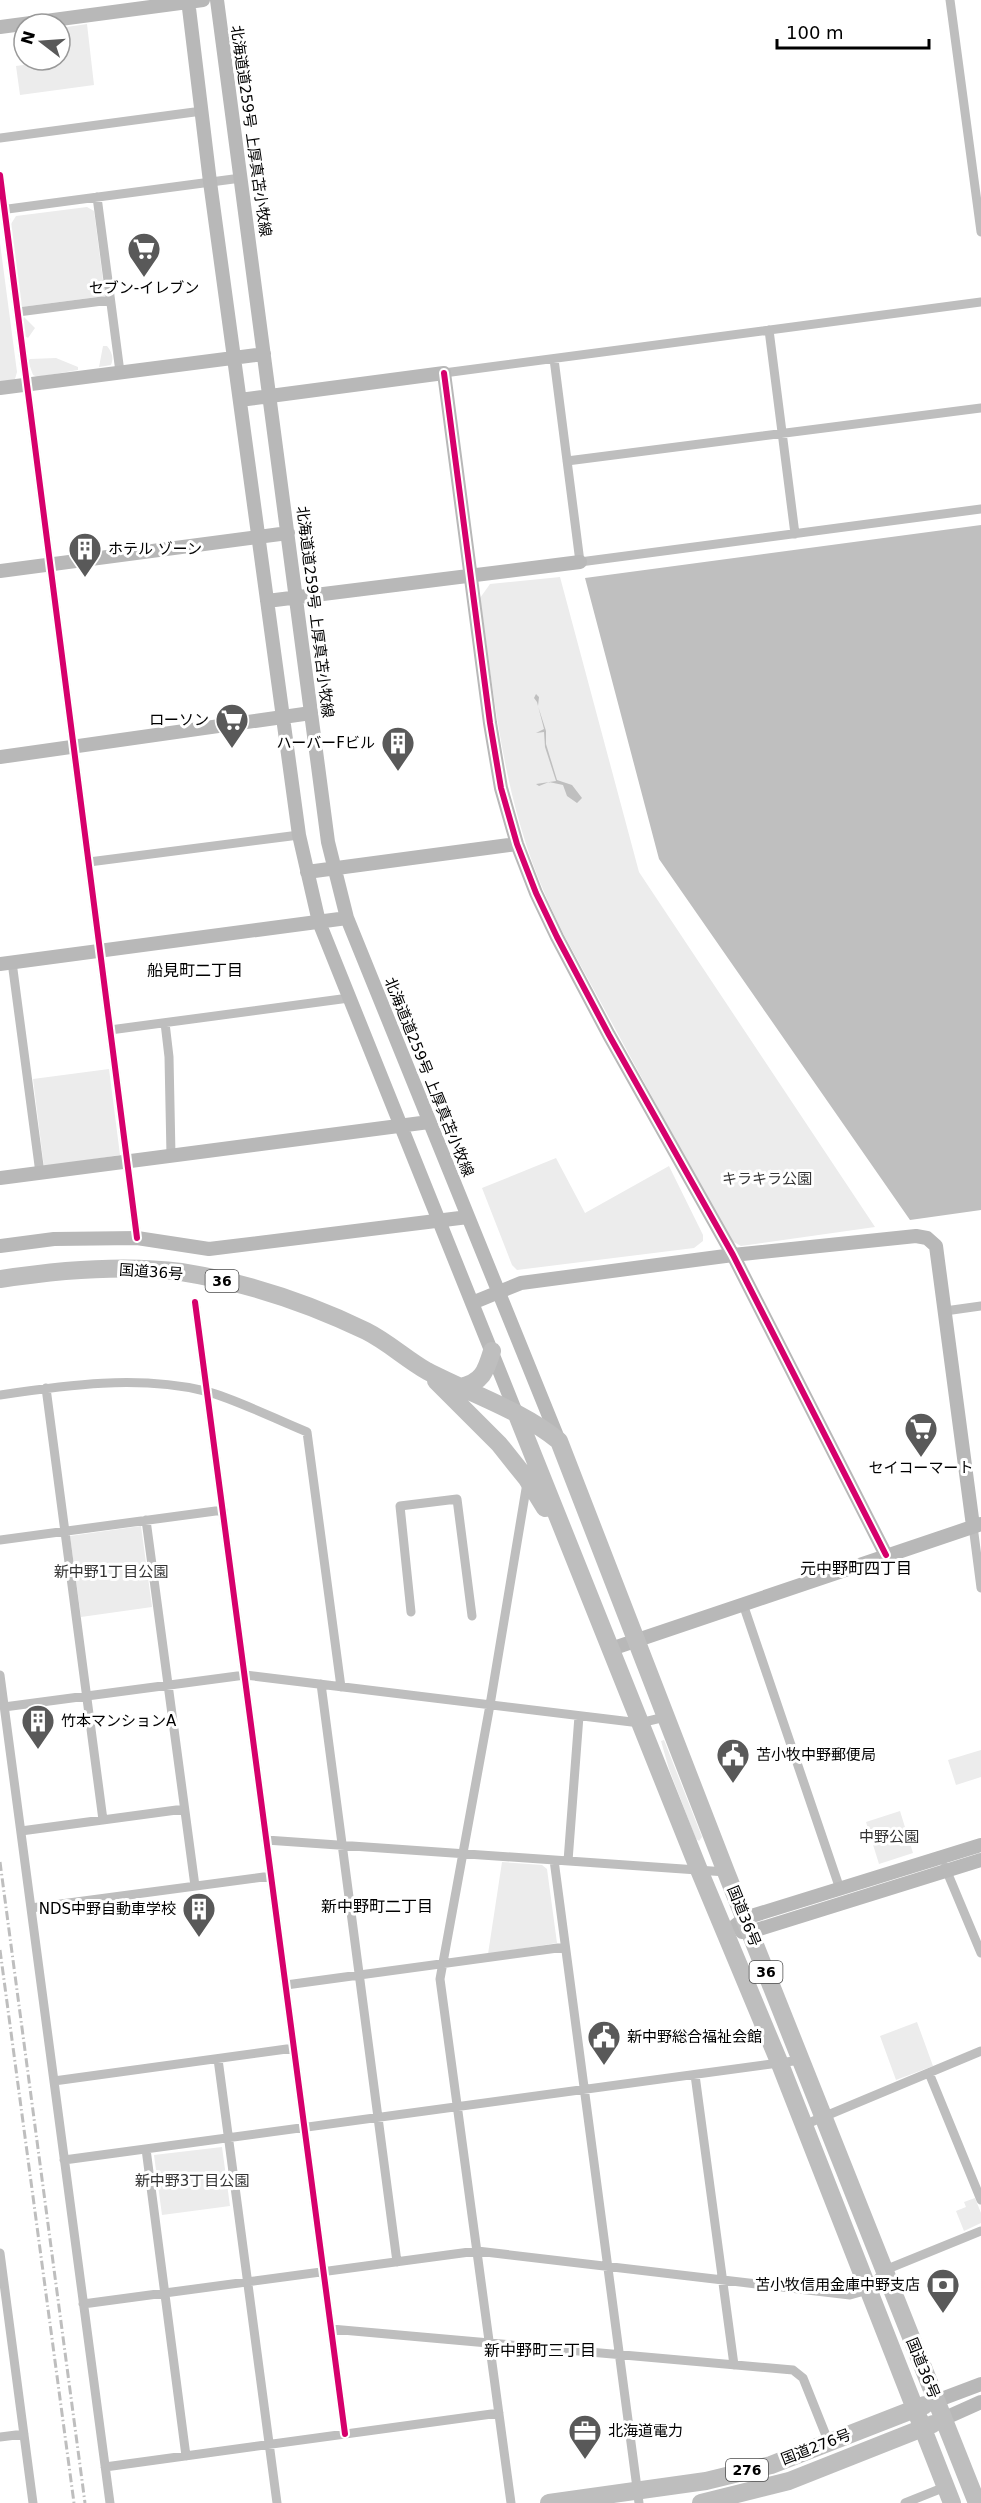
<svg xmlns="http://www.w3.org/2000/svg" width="981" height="2503" font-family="'DejaVu Sans','Noto Sans JP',sans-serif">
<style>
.green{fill:#ececec}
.water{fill:#bfbfbf}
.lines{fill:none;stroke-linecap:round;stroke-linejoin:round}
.street{stroke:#bebebe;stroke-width:9}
.secondary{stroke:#b8b8b8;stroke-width:14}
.highway{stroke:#bebebe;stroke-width:18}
.rail{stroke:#bebebe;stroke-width:3;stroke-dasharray:9 3 1.5 3;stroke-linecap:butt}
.cycleway-casing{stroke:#fff;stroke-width:10}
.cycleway{stroke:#d6006c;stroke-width:6}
.labels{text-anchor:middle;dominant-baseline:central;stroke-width:6;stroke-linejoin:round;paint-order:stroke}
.shield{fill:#fff;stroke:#4c4c4c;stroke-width:1.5}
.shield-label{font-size:14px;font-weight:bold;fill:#000}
.street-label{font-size:15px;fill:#000;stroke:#fff}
.poi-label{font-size:15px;fill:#000;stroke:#fff;text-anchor:start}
.park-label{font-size:15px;fill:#333;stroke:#fff}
.neighbourhood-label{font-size:16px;fill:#000;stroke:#fff}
</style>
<rect width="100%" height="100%" fill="#fff"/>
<path class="green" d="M87,24L94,85L20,95L16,66L60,60V28Z
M87,207L94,211L105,296L21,307L11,224L16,216Z
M0,243L17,372L15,379L0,383Z
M24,317L35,328L28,338L25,336L22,321Z
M103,346H107C112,352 114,358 111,365L99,367Z
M56,358L78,367V370L37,377L33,375L28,361L30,359Z
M560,577L639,872L875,1227L741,1246L730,1240L563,933C549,904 536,875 526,844C500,765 492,680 480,598L490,584Z
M109,1069L120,1155L44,1167L33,1079Z
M556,1158L585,1213L669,1166L703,1235V1241L694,1248L517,1270L512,1265L482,1188Z
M141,1526L152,1607L81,1617L70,1536Z
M664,1740L702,1837L699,1841L696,1839L669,1769L661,1741Z
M981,1750V1777L956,1785L948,1760Z
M900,1811L913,1853L879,1864L866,1822Z
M502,1862L542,1865L547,1869L557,1943L488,1954Z
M917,2022L933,2066L896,2080L880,2036Z
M222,2147L230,2206L162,2215L154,2155Z
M975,2198L981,2213V2223L964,2231L956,2211L966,2207L964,2202Z"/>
<path class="water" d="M981,525V1210L910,1220L659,859L585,578Z
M536,694L539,697L538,706L546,731V744L557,780L572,785L582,798L577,803L567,796L563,785L549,782L539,786L536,784L556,781L545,747L544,732L536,733L544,729L537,702L534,698Z"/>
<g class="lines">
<path class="street" d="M950,0L981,232
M0,138L202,111
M0,175L137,1238
M97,197L120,372
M0,210L241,178
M18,312L110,300
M769,330L795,534
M554,359L580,562L981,509
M444,373L981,302
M567,461L981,408
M89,862L299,835
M12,962L40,1173
M165,1023L169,1057L171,1155
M110,1030L349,998
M195,1302L345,2434
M945,1311L981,1306
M46,1388L103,1820
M0,1395C67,1385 138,1375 205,1391C236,1399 277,1420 307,1432L341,1687
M146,1520L195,1886
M973,1526L981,1588
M0,1540L223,1510
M743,1604L840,1889
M411,1612L400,1506L457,1499L472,1616
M0,1675L110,2503
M321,1684L397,2262
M4,1707L245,1675L640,1723L665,1717
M21,1831L184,1809
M266,1840L726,1872
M554,1860L639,2503
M568,1861L579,1716
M945,1867L981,1953
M31,1908L271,1876
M286,1985L565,1947
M218,2059L277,2503
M929,2073L981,2200
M695,2075L734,2365
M54,2081L294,2048
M804,2125L981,2051
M146,2149L186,2456
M64,2160L801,2060
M0,2253L33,2503
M83,2304L477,2251L850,2295L868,2290L885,2270L981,2231
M331,2329L793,2370L803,2378L829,2443
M0,2437L24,2434
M105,2467L499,2413
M511,2503L440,1979L490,1705L527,1483
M905,2503L945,2487"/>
<path class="secondary" d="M188,0L210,182L299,835L319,922L517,1415
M217,0L328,842L347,918L559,1441
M0,27L203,0
M0,388L264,354
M240,400L444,373L490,723L501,788L517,844L536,893L557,937L609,1035L733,1255L886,1555
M0,571L288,533
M267,601L580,562
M0,757L311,713
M307,872L517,844
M0,964L347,918
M0,1178L429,1122
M0,1246L54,1239L137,1238L209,1249L468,1217
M472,1303L521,1283L733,1255L916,1236L927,1238L936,1246L973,1526
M611,1649L981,1524
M742,1932H750L981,1860
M726,1933L745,1918L981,1845
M936,2401L981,2384
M943,2419L981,2402"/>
<path class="highway" d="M0,1279C59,1270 122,1264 181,1272C245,1282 308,1303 366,1331C388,1342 406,1359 427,1371C471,1394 521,1410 559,1441L726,1872L977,2503
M436,1381L499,1444L527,1479L545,1508
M460,1387C482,1383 486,1371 492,1351
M517,1415L699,1870L780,2064L952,2503
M549,2503L706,2481L771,2465L925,2405
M701,2503L789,2481L933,2424"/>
<path class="rail" d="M0,1862L85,2503
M0,1950L74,2503"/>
<defs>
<path id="cycleway" d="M0,175L137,1238
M444,373L490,723L501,788L517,844L536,893L557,937L609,1035L733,1255L886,1555
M195,1302L345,2434"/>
</defs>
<use href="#cycleway" class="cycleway-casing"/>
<use href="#cycleway" class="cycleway"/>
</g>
<defs>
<symbol id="supermarket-pin" viewBox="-11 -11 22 30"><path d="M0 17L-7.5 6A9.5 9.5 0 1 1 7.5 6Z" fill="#595959" stroke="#fff"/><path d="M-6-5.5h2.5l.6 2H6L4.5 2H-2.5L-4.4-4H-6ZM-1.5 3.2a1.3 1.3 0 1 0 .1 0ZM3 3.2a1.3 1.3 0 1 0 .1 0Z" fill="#fff"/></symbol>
<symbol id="building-pin" viewBox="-11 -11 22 30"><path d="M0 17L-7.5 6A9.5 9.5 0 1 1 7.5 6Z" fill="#595959" stroke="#fff"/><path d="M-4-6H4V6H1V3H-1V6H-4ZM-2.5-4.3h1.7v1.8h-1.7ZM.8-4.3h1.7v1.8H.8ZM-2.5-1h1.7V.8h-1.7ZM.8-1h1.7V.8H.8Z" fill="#fff"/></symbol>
<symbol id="civic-pin" viewBox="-11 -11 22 30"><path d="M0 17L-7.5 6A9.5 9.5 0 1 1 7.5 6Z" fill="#595959" stroke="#fff"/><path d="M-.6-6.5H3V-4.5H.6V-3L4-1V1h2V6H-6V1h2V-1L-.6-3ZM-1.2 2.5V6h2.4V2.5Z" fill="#fff"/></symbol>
<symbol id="bank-pin" viewBox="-11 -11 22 30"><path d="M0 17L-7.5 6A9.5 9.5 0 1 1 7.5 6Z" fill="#595959" stroke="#fff"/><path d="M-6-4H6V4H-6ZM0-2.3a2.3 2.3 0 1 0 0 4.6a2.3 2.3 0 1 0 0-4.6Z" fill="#fff"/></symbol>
<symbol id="office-pin" viewBox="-11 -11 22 30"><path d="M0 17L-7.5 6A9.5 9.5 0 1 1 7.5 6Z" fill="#595959" stroke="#fff"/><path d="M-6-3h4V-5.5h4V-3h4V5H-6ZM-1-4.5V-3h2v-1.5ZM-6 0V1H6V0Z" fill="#fff"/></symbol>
</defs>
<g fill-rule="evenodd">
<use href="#supermarket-pin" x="125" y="230" width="38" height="52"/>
<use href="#building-pin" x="66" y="530" width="38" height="52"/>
<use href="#supermarket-pin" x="213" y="701" width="38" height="52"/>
<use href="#building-pin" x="379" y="724" width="38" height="52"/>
<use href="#supermarket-pin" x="902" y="1410" width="38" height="52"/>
<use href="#building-pin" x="19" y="1702" width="38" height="52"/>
<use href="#civic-pin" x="714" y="1736" width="38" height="52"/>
<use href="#building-pin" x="180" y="1890" width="38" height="52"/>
<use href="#civic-pin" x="585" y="2018" width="38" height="52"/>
<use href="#bank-pin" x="924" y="2266" width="38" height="52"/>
<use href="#office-pin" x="566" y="2412" width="38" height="52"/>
</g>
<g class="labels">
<g class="shield">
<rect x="205.5" y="1270" width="33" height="22" rx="4.5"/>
<rect x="749.5" y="1961" width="33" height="22" rx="4.5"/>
<rect x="726" y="2459" width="42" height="22" rx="4.5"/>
</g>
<g class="shield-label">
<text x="222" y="1281">36</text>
<text x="766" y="1972">36</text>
<text x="747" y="2470">276</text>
</g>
<g class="street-label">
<text transform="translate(251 131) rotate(82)">北海道道259号 上厚真苫小牧線</text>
<text transform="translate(315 612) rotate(83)">北海道道259号 上厚真苫小牧線</text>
<text transform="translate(429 1077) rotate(68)">北海道道259号 上厚真苫小牧線</text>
<text transform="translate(151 1272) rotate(4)">国道36号</text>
<text transform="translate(744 1916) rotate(68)">国道36号</text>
<text transform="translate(923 2368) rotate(68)">国道36号</text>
<text transform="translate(816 2447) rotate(-21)">国道276号</text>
</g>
<g class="poi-label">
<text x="144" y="288" text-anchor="middle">セブン-イレブン</text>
<text x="108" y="549">ホテル ゾーン</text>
<text x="209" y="720" text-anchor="end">ローソン</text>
<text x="375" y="743" text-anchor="end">ハーバーFビル</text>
<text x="921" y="1468" text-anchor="middle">セイコーマート</text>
<text x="61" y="1721">竹本マンションA</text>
<text x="756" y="1755">苫小牧中野郵便局</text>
<text x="176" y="1909" text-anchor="end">NDS中野自動車学校</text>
<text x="627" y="2037">新中野総合福祉会館</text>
<text x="920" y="2285" text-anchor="end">苫小牧信用金庫中野支店</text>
<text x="608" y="2431">北海道電力</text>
</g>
<g class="park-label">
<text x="767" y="1179">キラキラ公園</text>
<text x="111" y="1572">新中野1丁目公園</text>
<text x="889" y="1837">中野公園</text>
<text x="192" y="2181">新中野3丁目公園</text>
</g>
<g class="neighbourhood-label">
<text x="195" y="970">船見町二丁目</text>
<text x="856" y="1568">元中野町四丁目</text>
<text x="377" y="1906">新中野町二丁目</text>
<text x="540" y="2350">新中野町三丁目</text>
</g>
</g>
<g transform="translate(42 42) rotate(287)"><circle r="28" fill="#ffffff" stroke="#999999" stroke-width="1.5"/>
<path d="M0-4.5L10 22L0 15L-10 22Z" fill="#595959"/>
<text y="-9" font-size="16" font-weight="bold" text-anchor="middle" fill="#000000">N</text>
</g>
<path d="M777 39v9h152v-9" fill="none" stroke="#000000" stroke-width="3"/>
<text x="786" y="39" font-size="18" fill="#000000" stroke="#ffffff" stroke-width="4.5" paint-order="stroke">100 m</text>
</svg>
